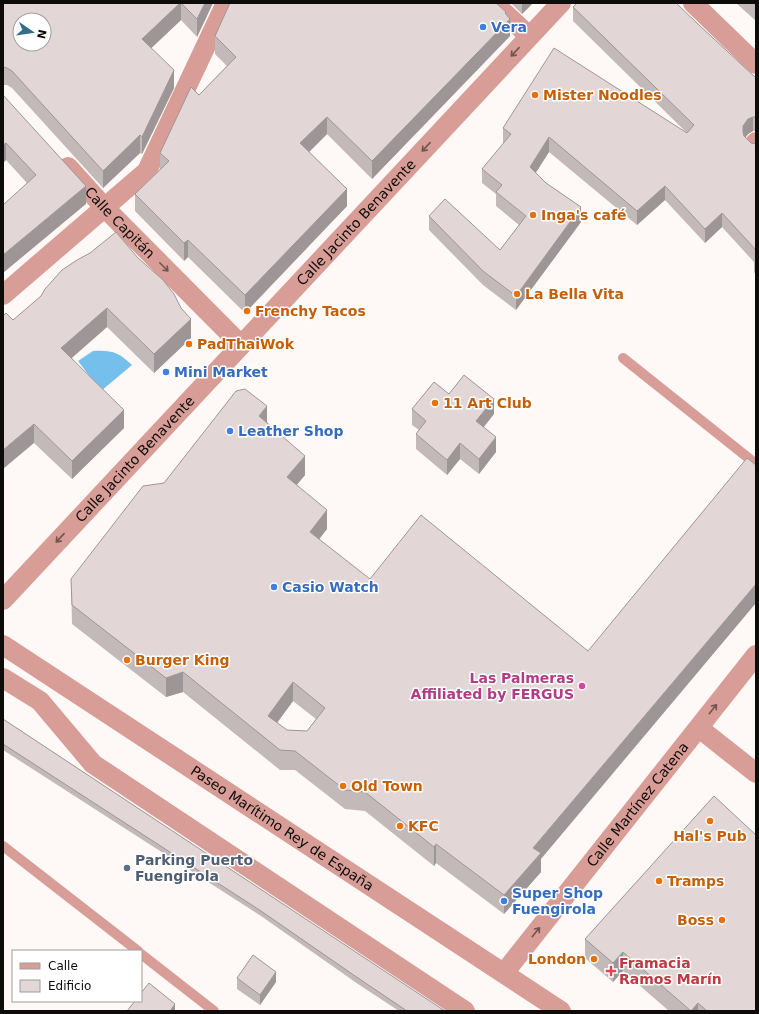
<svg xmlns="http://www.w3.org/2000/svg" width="759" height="1014" font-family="'DejaVu Sans',sans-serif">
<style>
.water{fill:#74bfec}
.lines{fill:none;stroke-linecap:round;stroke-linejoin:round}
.lane{stroke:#d79d96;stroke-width:10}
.street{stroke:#d79d96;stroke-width:20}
.wall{fill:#c2b9b8;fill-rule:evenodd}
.shaded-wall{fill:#9e9696}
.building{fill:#e2d7d6;stroke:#9e9696;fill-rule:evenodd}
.oneway{stroke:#725450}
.shop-dot{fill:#3f7fe0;stroke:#fff;stroke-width:1.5}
.food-dot{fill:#e8710a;stroke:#fff;stroke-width:1.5}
.hotel-dot{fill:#d1479c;stroke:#fff;stroke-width:1.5}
.service-dot{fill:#5c6f8a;stroke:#fff;stroke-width:1.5}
.health-dot{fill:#e0444e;stroke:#fff;stroke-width:1.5}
.labels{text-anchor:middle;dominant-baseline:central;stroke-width:3;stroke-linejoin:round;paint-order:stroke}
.shop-label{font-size:14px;font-weight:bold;fill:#366cbe;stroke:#fff;text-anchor:start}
.food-label{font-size:14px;font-weight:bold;fill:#c56008;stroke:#fff;text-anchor:start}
.street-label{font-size:14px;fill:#0e0c0a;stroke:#fff}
.hotel-label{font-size:14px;font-weight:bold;fill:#b23c85;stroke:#fff;text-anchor:end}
.service-label{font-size:14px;font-weight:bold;fill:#4e5e75;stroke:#fff;text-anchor:start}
.health-label{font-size:14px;font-weight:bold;fill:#be3a42;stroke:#fff;text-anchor:start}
</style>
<rect width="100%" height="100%" fill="#fef9f6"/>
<path class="water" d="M93,351C112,350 118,352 132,365L101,391L78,361Z"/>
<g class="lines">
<path class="lane" d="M623,358L756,464
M3,846L138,951
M141,954L214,1011"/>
<g class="street">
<path d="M494,3L529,36"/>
<path d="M693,3L756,64"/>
<path d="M756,142L754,144L756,147"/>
<path id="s1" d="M68,167L104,207L241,345"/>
<path d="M3,295L147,171L226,3"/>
<path id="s2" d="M3,600L561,3"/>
<path id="s3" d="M3,645L561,1011"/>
<path d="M3,678L40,701L93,764L465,1011"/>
<path d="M699,728L756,773"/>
<path id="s4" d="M504,973L756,655"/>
</g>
</g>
<path class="wall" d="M3,3H213L197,37L181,20L151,48L174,88L142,154L140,153L103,188L12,88L7,85H3Z
M511,3H533L522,14Z
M736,3H756V21Z
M573,7L698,24L756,78V131H753L748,134L745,137L751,143L756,144V275L754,272V262L722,227L705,243L665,200L637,225L549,152L536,173L581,222L516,310L483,285L429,230V216L500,250L519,225L496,206V194L482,183V169L504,143H503V128L687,133L573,21Z
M506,15L510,36L372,179L327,134L309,152L347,206L245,313L188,257L184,261L135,211V194L160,169V153L199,95L227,66L215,54V36Z
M3,95L86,204L27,183L6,160L3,163Z
M138,258L191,338L154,373L107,327L72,358L124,428L72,479L34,443L13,320Z
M449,394L494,414L484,427L496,452L479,474L460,459L447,475L416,449V434L419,430L412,425V409Z
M267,422L305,475L296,485L327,529L319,539L541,859V872L504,914L436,863L434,866L365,811L345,809L295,770H280L183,692L166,697L72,624L71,579L164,483ZM293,701L316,719L307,731L287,730L277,723Z
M3,719L445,1011H399L358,984L261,916L3,750Z
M756,835V1011H669L623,971L613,982L585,958V939Z
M237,978L276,982L260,1005L237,989Z"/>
<path class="shaded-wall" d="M180,3H181V20L142,57V39Z
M205,3H213L197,37V19Z
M522,3H533L522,14Z
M506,12V23L510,19V36L372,179V161Z
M174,70V88L142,154V137Z
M327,117V134L300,161V143Z
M753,117V131L748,134L743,141V126L748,119Z
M140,135V153L103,188V171Z
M549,137V152L530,181V167Z
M6,143V160L3,163V145Z
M86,186V204L3,273V255Z
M665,186V200L637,225V211Z
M347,189V206L245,313V295Z
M581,207V222L516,310V296Z
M722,213V227L705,243V229Z
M188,240V257L184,261V243Z
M107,308V327L61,367V348Z
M191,319V338L154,373V354Z
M494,399V414L476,436V421Z
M267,406V425L259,416Z
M124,410V428L72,479V461Z
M34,424V443L3,469V450Z
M496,437V452L479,474V459Z
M460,443V459L447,475V460Z
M305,456V475L287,497V477Z
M327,510V529L310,551V532Z
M756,584V603L541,859V872L504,914V895L533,848Z
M183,672V692L166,697V678Z
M293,682V701L268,735V716Z
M436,844V863L434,866V847Z
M623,952V971L613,982V963Z
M276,972V982L260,1005V995Z
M698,1003V1011H691Z
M175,1004V1011H170Z"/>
<path class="building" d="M3,3H180L142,39L174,70L142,137L140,135L103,171L12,71L7,68L3,67ZM20,20H44V44H20Z
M181,3H205L197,19Z
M230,3H496L506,12L505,13L510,19L372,161L327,117L300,143L347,189L245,295L188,240L184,243L135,194L169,161L160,153L191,87L199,95L236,57L215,36Z
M577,3H676L698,24L756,78V117H753L748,119L743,126V132L744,136L751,143L756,144V250L722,213L705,229L665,186L637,211L549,137L530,167L546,183L581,207L516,296L483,271L429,216L445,199L500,250L526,216L496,192L502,185L482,169L511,134L503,128L554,48L687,133L694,125L573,7Z
M3,95L86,186L3,255V205L36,175L6,143L3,145Z
M116,232L138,258L163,280L174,294L181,308L191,319L154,354L107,308L61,348L124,410L72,461L34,424L3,450V316L6,313L13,320L41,296L45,289L62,270L77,260L90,253Z
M464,375L494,399L476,421L496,437L479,459L460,443L447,460L416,434L426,421L412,409L434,382L449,394Z
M245,389L267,406L259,416L305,456L287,477L327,510L310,532L370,579L421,515L588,651L747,458L756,465V584L533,848L541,853L504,895L436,844L434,847L365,792L345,790L295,751L280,750L183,672L166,678L72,605L71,579L143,486L164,483L236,391ZM293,682L325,708L307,731L287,730L268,716Z
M3,719L445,1011H407L358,978L261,911L3,744Z
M714,796L756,835V1011H707L698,1003L691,1011L623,952L613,963L585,939Z
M253,955L276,972L260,995L237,978Z
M149,983L175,1004L170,1011H127L135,1001H141V993Z"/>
<defs><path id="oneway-shaft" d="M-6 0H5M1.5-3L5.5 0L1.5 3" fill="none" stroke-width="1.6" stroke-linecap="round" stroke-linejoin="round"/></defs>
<g class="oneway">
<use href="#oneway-shaft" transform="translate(515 52) rotate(133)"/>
<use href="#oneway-shaft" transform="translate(426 147) rotate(133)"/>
<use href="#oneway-shaft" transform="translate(164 267) rotate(45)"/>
<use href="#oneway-shaft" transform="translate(60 538) rotate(133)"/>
<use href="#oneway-shaft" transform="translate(713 709) rotate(-52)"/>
<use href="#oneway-shaft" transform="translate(536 932) rotate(-51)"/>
</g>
<g class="shop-dot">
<circle cx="483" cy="27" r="4"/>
<circle cx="166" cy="372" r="4"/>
<circle cx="230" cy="431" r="4"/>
<circle cx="274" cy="587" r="4"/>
<circle cx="504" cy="901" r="4"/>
</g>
<g class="food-dot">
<circle cx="535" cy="95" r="4"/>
<circle cx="533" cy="215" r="4"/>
<circle cx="517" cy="294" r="4"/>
<circle cx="247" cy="311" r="4"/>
<circle cx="189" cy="344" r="4"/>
<circle cx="435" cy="403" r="4"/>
<circle cx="127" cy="660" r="4"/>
<circle cx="343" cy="786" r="4"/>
<circle cx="710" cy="821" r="4"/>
<circle cx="400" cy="826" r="4"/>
<circle cx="659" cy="881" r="4"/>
<circle cx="722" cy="920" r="4"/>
<circle cx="594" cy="959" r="4"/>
</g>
<circle class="hotel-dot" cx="582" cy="686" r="4"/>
<circle class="service-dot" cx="127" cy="868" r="4"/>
<path class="health-dot" d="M609 965h4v4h4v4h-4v4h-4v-4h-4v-4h4z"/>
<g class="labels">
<g class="shop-label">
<text x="491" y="27">Vera</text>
<text x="174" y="372">Mini Market</text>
<text x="238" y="431">Leather Shop</text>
<text x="282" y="587">Casio Watch</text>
<text x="512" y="893">Super Shop<tspan x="512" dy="16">Fuengirola</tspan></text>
</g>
<g class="food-label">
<text x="543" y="95">Mister Noodles</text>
<text x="541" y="215">Inga's café</text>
<text x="525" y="294">La Bella Vita</text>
<text x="255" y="311">Frenchy Tacos</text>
<text x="197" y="344">PadThaiWok</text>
<text x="443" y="403">11 Art Club</text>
<text x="135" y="660">Burger King</text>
<text x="351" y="786">Old Town</text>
<text x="408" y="826">KFC</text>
<text x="710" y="836" text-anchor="middle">Hal's Pub</text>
<text x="667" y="881">Tramps</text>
<text x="714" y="920" text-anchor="end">Boss</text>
<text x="586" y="959" text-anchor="end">London</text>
</g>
<g class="street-label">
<text stroke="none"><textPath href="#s1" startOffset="76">Calle Capitán</textPath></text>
<text stroke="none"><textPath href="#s2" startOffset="517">Calle Jacinto Benavente</textPath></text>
<text stroke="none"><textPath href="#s2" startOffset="193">Calle Jacinto Benavente</textPath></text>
<text stroke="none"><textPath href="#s4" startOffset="215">Calle Martínez Catena</textPath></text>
<text stroke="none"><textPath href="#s3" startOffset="334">Paseo Marítimo Rey de España</textPath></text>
</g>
<g class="hotel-label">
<text x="574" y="678">Las Palmeras<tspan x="574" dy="16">Affiliated by FERGUS</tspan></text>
</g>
<g class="service-label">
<text x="135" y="860">Parking Puerto<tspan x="135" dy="16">Fuengirola</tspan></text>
</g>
<g class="health-label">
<text x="619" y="963">Framacia<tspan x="619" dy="16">Ramos Marín</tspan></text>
</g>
</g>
<rect width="759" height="1014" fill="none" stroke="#0e0c0a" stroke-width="8"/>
<rect x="12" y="950" width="130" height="52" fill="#ffffff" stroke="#9f9e9d"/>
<rect x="20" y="963" width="20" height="6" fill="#d79d96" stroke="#9f9e9d"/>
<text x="48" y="970" font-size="12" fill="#0e0c0a">Calle</text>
<rect x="20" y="980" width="20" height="12" fill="#e2d7d6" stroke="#9f9e9d"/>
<text x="48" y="990" font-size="12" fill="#0e0c0a">Edificio</text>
<g transform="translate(32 32) rotate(103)"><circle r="19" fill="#ffffff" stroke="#9f9e9d"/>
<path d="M0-3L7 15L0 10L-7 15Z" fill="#366d88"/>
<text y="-6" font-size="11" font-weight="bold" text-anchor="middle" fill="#0e0c0a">N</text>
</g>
</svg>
